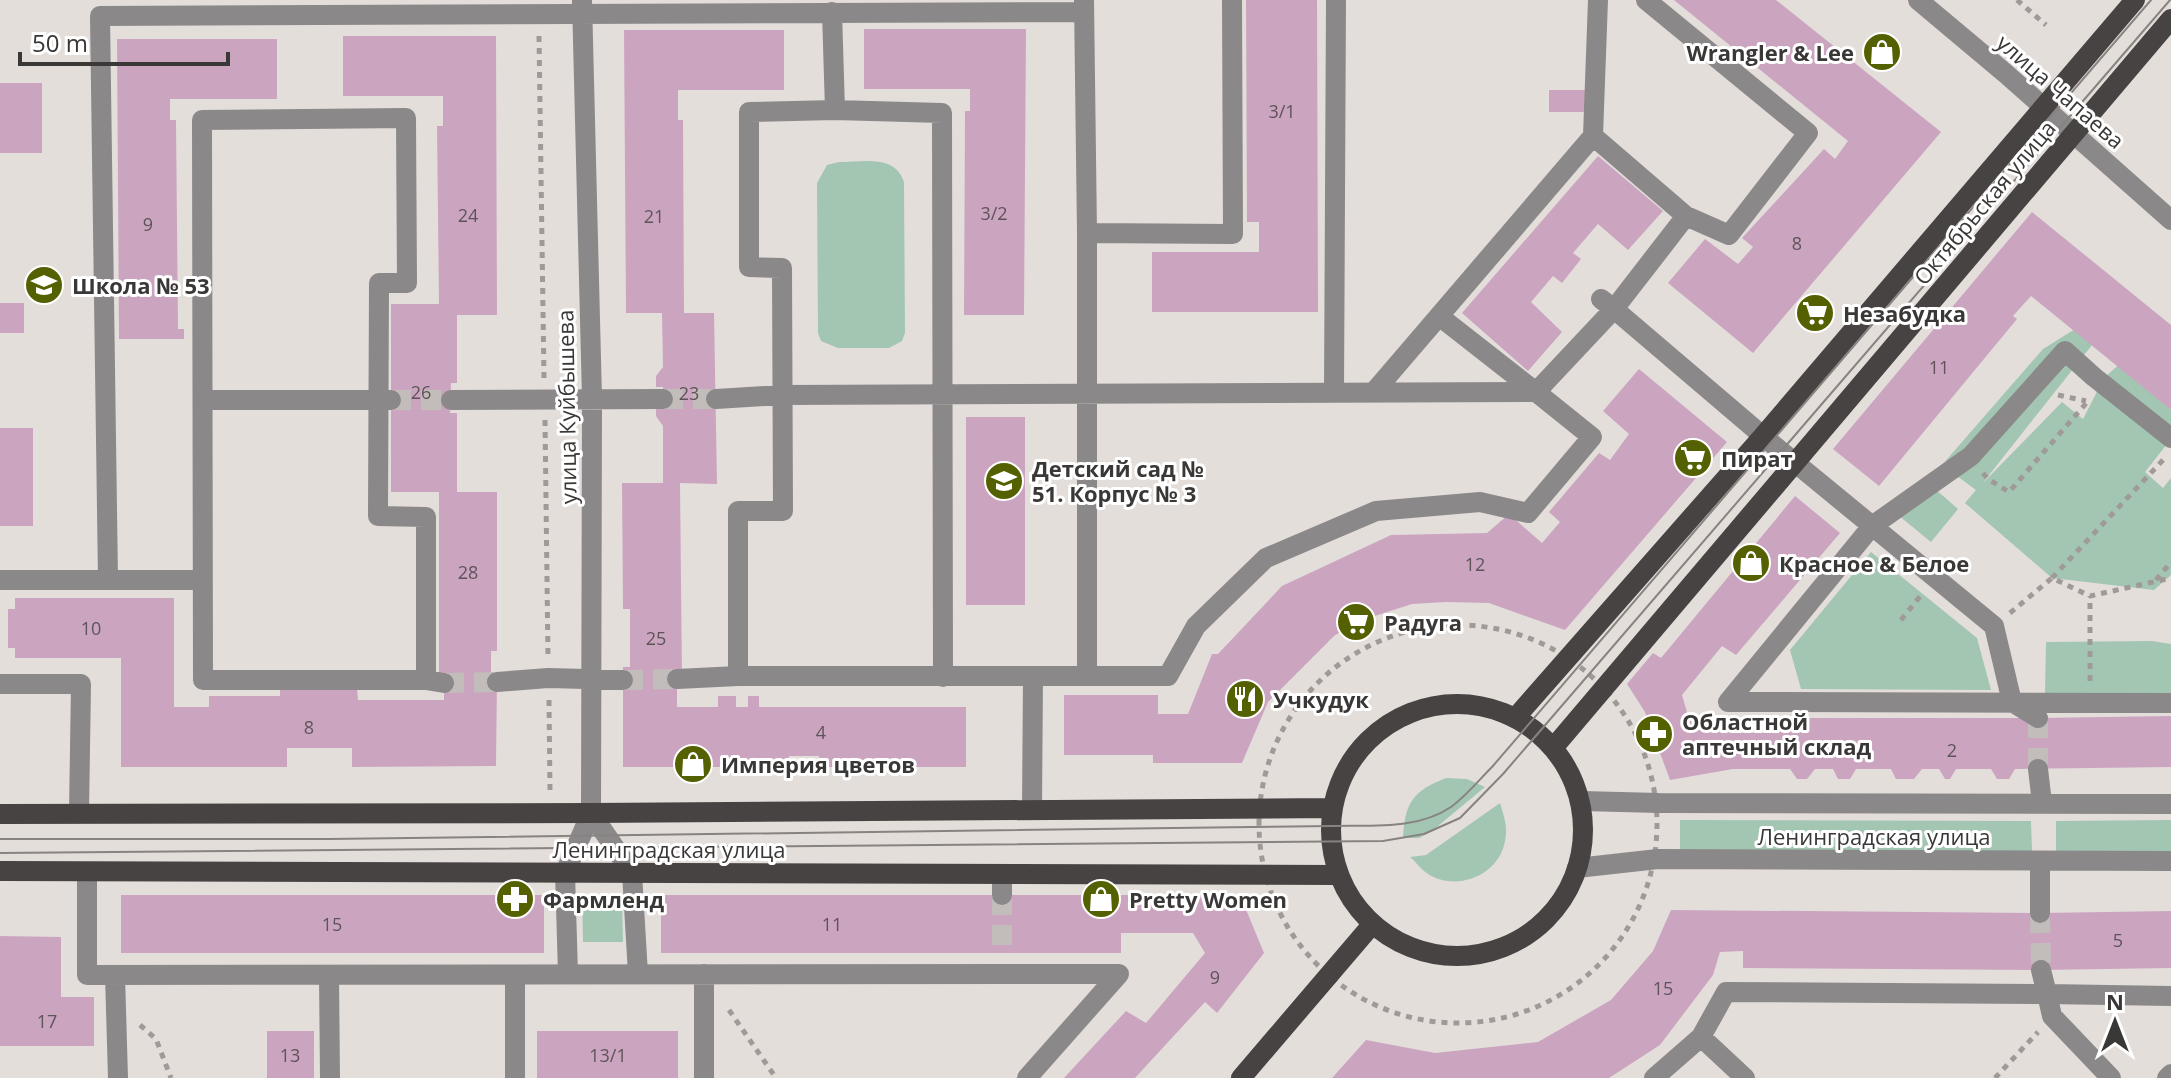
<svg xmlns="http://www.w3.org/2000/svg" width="2171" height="1078" font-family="'Open Sans',sans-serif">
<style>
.green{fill:#a2c6b2}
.building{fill:#cba5c0}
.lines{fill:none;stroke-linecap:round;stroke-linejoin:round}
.minor-tunnel{stroke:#c2bdba;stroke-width:20;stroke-dasharray:20 10;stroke-linecap:butt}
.path{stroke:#9f9a98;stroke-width:5;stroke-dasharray:6 6;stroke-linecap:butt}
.minor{stroke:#8b8889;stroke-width:20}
.major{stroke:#474343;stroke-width:20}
.tram{stroke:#878381;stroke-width:2}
.labels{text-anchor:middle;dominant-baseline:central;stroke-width:6;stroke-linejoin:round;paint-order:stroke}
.number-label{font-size:18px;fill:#5e5359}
.poi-label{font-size:22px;font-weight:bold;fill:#3a3837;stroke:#fff;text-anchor:start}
.street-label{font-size:22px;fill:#3a3837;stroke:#fff}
</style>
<rect width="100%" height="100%" fill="#e4dedb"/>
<path class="green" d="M839,162C863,162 895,154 904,182L905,333L902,341L889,348H838L821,341L818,333L817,183L827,165Z
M2080,326L2096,340L1982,484L2062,402L2083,419L2104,378L2124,360L2171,402V439L2145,472L2163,488L2171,478V575L2154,590L2052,578L1965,503L1976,490L1942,465L2043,349Z
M1926,481L1958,509L1931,542L1898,515Z
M1871,552L1977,638L1991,690L1801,689L1790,650Z
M2152,641L2171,644V693H2045L2046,642Z
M1446,778L1467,779L1485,787L1432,831L1419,838H1403C1405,802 1413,791 1446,778Z
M1500,803C1504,816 1508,827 1505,841C1499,877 1452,894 1424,871C1419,867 1415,861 1410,857L1426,855Z
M1680,820L2031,821L2032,851L1680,852Z
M2171,820V851H2056V821Z
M582,897H622L623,942H583Z"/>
<path class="building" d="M1246,0H1317L1318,312H1152V252H1259V222H1247Z
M1674,0H1776L1941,132L1753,353L1668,283L1705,239L1738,264L1753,247L1742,238L1824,149L1835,159L1848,141Z
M864,29H1026L1024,315H964L965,111H970V89H864Z
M624,30H784V90H678V120H683L684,313H714L717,484L680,483L682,677H677V707H718V696H736V707H748V696H759V707H966V767H819V756H789V767H623V667H630V609H623L622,483H663V426L656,416V406H663V387H656V376L663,367L662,313H626Z
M343,36H496L497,315H457V383H451L450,413H457V492H497V651H491V680H497L496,766L352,767V748H287V767H121V658H15V648H8V609H15V598H174V707H209V696H280V688H357L358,700H444V680H439V492H391V304H439L437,126H443V96H343Z
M117,39H277V99H170V120H176L178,329H184V339H119Z
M0,83H42V153H0Z
M1549,90H1585V112H1549Z
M1598,156L1663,211L1628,250L1598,224L1573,253L1581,259L1562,283L1553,276L1531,302L1562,332L1528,371L1462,313Z
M2032,212L2171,325V410L2031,296L2013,316L2017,319L1879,486L1833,449Z
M0,303H24V333H0Z
M1639,369L1727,442L1565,630L1489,603L1446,602L1412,604L1356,622L1334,636L1268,702L1242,763H1153V755H1064V695H1158V714H1188L1212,654H1218L1282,586L1391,535L1487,533L1509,514L1542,543L1560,522L1549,512L1599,453L1610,460L1629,434L1603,411Z
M966,417H1025V605H966Z
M0,428H33V526H0Z
M1795,496L1840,533L1736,655L1722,646L1682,695L1689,719L1734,733H1779V718H2038L2171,716V767L2015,769L2009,779H1997L1991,769H1956L1950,779H1945L1939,769H1922L1914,779H1896L1891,769H1856L1850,779H1838L1833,769H1815L1807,779H1797L1790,769H1733L1670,780L1645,712L1627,684L1653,653L1661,658Z
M121,895H544V953H121Z
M661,895H1240L1264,953L1217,1013L1205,1002L1135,1078H1064L1126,1011L1146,1023L1205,953L1193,933H1121V953H661Z
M1671,910L2040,913L2171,911V968L2041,970L1743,968V951L1720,952L1713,975L1660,1045L1609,1078H1332L1366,1040L1435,1053L1538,1042L1611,1000L1653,951Z
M0,936L61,937V997H94V1046H0Z
M267,1031H314V1078H267Z
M537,1031H678V1078H537Z"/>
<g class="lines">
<path class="minor-tunnel" d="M663,399H716
M391,400H451
M623,680L677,679
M444,683L497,682
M2038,718V769
M1002,895V953
M2040,913L2041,970"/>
<path class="path" d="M2017,0L2046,25
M539,36L544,378
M2058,395L2086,401
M545,420L548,658
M1983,473L1988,479L2009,492L2088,401
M2052,578L2164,459
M2156,580L2171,562
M2010,613L2052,578L2090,596L2171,578
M1901,620L1922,594
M1259 824a199 199 0 1 1 398 0a199 199 0 1 1-398 0Z
M2090,681V596
M549,700L550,790
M729,1010L776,1078
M140,1025L156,1039L171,1078
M1995,1078L2038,1032"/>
<path class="minor" d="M1084,0L1087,233V676
M1646,0L1808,133L1729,235L1686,216
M1918,0L2005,73L2171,220
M832,12L835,110
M1593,136L1598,0
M1087,233L1233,234L1232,0
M1601,299L1614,309L1536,392L1439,316L1593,136L1686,216L1614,309L1770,442L1994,626L2012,702L2038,718
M1334,393L1336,0
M1373,393L1439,316
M204,400H391
M451,400L663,399
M2171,438L2094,377L2065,351L1971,456L1872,526L1728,702L2171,703
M0,580H202
M108,580L100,16L1083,12
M738,676V511H783L782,268L749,267V112L835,110L942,113L943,677
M677,679L738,676H1168L1196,626L1266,558L1376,511L1480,502L1528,513L1592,437L1536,392L781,395L716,399
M426,680V517L378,516L379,283H407L406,118L202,120L203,680H426L444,683
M497,682L548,678L623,680
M0,684H81L79,813
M2038,769L2042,803
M1582,801L1659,803L2171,804
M1032,809L1033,676
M591,813L632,873L638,974
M1577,868L1658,859L2171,861
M87,872V975L1119,974
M1002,874V895
M2040,913V861
M2041,970L2047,994L2171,996
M568,974L565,873L591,813L592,399L582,0
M704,974V1078
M115,975L118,1078
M329,975L330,1078
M515,975V1078
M1027,1078L1119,974
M1654,1078L1701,1037
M1745,1078L1701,1037L1726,992L2047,994L2052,1016L2111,1078
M2167,1078L2171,1074"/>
<path class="major" d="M1331 830a126 126 0 1 1 252 0a126 126 0 1 1-252 0Z
M1516,717L1763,436L2135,0
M1554,747L2171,19
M0,814L591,813L1331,808
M0,871L1338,875
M1241,1078L1370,927"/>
<path class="tram" d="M0,839H329L1333,826C1372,825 1417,830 1451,807C1466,796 1479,780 1492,767L2151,0
M0,853L1383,841L1424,834L1460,818L1503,774L2170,0"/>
</g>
<defs>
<symbol id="shop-disc" viewBox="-11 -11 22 22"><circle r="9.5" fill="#556000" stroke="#fff"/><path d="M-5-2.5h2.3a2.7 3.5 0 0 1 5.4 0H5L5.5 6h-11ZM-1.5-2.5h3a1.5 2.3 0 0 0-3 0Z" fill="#fff"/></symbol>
<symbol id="school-disc" viewBox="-11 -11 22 22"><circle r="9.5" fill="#556000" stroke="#fff"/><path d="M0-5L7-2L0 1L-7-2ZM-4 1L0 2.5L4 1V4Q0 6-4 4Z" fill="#fff"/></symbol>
<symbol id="supermarket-disc" viewBox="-11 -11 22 22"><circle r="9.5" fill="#556000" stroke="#fff"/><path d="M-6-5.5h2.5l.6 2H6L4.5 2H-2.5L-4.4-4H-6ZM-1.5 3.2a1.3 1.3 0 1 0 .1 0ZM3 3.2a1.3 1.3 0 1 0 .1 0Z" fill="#fff"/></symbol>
<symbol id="restaurant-disc" viewBox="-11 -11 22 22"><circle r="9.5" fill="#556000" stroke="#fff"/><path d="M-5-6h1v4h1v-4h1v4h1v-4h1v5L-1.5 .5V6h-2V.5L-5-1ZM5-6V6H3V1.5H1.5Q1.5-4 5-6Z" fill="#fff"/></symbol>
<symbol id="pharmacy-disc" viewBox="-11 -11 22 22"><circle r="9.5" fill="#556000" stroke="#fff"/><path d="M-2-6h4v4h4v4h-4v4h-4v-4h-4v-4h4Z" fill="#fff"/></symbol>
</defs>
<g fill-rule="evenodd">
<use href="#shop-disc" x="1860" y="30" width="44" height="44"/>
<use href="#school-disc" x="22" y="263" width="44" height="44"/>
<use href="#supermarket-disc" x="1793" y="291" width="44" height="44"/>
<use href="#supermarket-disc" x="1671" y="436" width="44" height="44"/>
<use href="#school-disc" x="982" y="459" width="44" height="44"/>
<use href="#shop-disc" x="1729" y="541" width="44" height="44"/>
<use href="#supermarket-disc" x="1334" y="600" width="44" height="44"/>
<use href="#restaurant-disc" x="1223" y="677" width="44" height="44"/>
<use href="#pharmacy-disc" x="1632" y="712" width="44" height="44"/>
<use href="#shop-disc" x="671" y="742" width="44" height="44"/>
<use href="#pharmacy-disc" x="493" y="877" width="44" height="44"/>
<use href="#shop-disc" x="1079" y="877" width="44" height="44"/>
</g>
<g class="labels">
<g class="number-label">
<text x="1282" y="111">3/1</text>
<text x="994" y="213">3/2</text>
<text x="468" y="215">24</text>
<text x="654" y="216">21</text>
<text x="148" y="224">9</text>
<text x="1797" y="243">8</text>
<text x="1939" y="367">11</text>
<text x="421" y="392">26</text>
<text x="689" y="393">23</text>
<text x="1475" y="564">12</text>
<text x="468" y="572">28</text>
<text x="91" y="628">10</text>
<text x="656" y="638">25</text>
<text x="309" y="727">8</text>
<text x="821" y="732">4</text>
<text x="1952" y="750">2</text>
<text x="332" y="924">15</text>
<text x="832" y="924">11</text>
<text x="2118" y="940">5</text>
<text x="1215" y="977">9</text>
<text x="1663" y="988">15</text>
<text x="47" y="1021">17</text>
<text x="290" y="1055">13</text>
<text x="608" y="1055">13/1</text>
</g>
<g class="poi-label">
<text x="1854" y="52" text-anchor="end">Wrangler &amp; Lee</text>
<text x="72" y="285">Школа № 53</text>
<text x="1843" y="313">Незабудка</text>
<text x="1721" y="458">Пират</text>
<text x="1032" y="468">Детский сад №<tspan x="1032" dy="25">51. Корпус № 3</tspan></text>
<text x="1779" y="563">Красное &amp; Белое</text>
<text x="1384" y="622">Радуга</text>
<text x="1273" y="699">Учкудук</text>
<text x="1682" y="721">Областной<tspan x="1682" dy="25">аптечный склад</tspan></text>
<text x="721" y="764">Империя цветов</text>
<text x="543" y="899">Фармленд</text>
<text x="1129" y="899">Pretty Women</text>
</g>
<g class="street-label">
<text transform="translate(2061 91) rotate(41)">улица Чапаева</text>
<text transform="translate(1984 202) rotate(-50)">Октябрьская улица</text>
<text transform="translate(566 407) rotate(-91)">улица Куйбышева</text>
<text x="1874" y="836">Ленинградская улица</text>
<text x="669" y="849">Ленинградская улица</text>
</g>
</g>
<g transform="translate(2115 1022)" stroke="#ffffff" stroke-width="6" paint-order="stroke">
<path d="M0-6L14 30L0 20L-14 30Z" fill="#3a3837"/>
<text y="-12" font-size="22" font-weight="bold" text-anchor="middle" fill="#3a3837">N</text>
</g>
<path d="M20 52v12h208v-12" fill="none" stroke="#3a3837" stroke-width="4"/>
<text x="32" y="52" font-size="24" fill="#3a3837" stroke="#ffffff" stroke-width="6" paint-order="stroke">50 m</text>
</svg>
